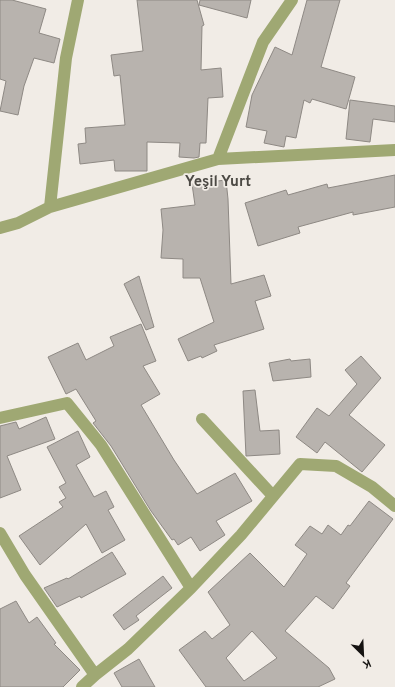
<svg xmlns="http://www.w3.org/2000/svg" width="395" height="687" font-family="Overpass,sans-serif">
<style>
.building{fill:#b8b3ae;stroke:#8e8984;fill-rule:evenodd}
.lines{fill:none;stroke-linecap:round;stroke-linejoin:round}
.minor{stroke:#9fa873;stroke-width:12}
.labels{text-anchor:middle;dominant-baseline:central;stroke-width:3.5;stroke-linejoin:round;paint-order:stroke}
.district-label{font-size:15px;font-weight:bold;fill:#4c4944;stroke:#f1ece6}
</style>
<rect width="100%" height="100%" fill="#f1ece6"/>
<path class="building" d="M0,0H12L46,9L39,33L60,39L54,63L34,58L24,86L18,115L0,111L6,81L0,79Z
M137,0H197L204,25L202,26L201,70L221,68L223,97L208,98L206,143H200L199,157L194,158L179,157L180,143L147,142V171H115L114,160L80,164L78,144L86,143L85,128L125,125L120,75L114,76L111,55L143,51Z
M200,0H251L247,18L199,5Z
M307,0H340L321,67L355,77L346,109L312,99L310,103L304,100L296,138L286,136L284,147L264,143L267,131L246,127L252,95L275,47L292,55Z
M350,100L395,106V122L373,119L370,142L346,139Z
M395,175V207L353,215V212L298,227L300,233L258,246L245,203L286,190L288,195L327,184L328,188Z
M226,180L228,199L231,284L264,275L271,296L255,301L264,329L214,345L217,351L202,358L201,356L188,361L178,339L214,322L200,278H183V259L161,258L163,230L161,209L195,205L192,184Z
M139,276L154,327L146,330L124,284Z
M141,324L156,361L143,366L160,394L141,405L174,460L197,494L235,473L252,501L216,521L225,535L200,551L191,537L178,545L174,539L172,540L151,511L111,446L93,423L96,421L76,389L66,394L48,357L78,343L86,360L114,346L110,337Z
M361,356L381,378L349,415L385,445L362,472L325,442L317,453L296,437L317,408L329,416L357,384L345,370Z
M290,359L291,361L310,359L311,377L273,381L269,363Z
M255,390L260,431L279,430L280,454L246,456L243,391Z
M46,417L55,439L7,456L21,490L0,498V426L16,422L19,429Z
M78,431L90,457L76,465L94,497L106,491L114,507L108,510L125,540L102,553L86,524L40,565L19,536L63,507L59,502L66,498L59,487L66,483L47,447Z
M369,501L393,519L346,583L350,586L333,609L316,596L285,631L329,668L335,679L318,687H206L179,650L205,631L212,639L230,625L208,592L250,553L284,587L307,554L295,545L310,526L322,534L328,525L341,535L348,525L350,526ZM252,631L277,658L244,681L226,658Z
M112,552L126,574L81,598L80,596L57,607L44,588L67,578L68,579Z
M163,576L172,588L136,616L139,620L124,630L113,615Z
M16,601L29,623L37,617L56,643L54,644L80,670L63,687H0V609Z
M139,659L155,687H122L114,673Z"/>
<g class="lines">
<path class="minor" d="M218,159L263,42L292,0
M50,207L66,58L78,0
M0,228L18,223L50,207L218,159L395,150
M0,418L67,403L101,445L191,588
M202,419L273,496
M0,533L25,575L95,675
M82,687L95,675L128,649L191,588L241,535L300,464L336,466L372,487L395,506"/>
</g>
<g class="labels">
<g class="district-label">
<text x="218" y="182">Yeşil Yurt</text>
</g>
</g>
<g transform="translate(363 655) rotate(156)" stroke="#f1ece6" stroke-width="3" paint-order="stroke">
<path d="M0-3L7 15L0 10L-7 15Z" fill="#151311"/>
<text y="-6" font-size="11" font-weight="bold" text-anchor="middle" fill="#151311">K</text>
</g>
</svg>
